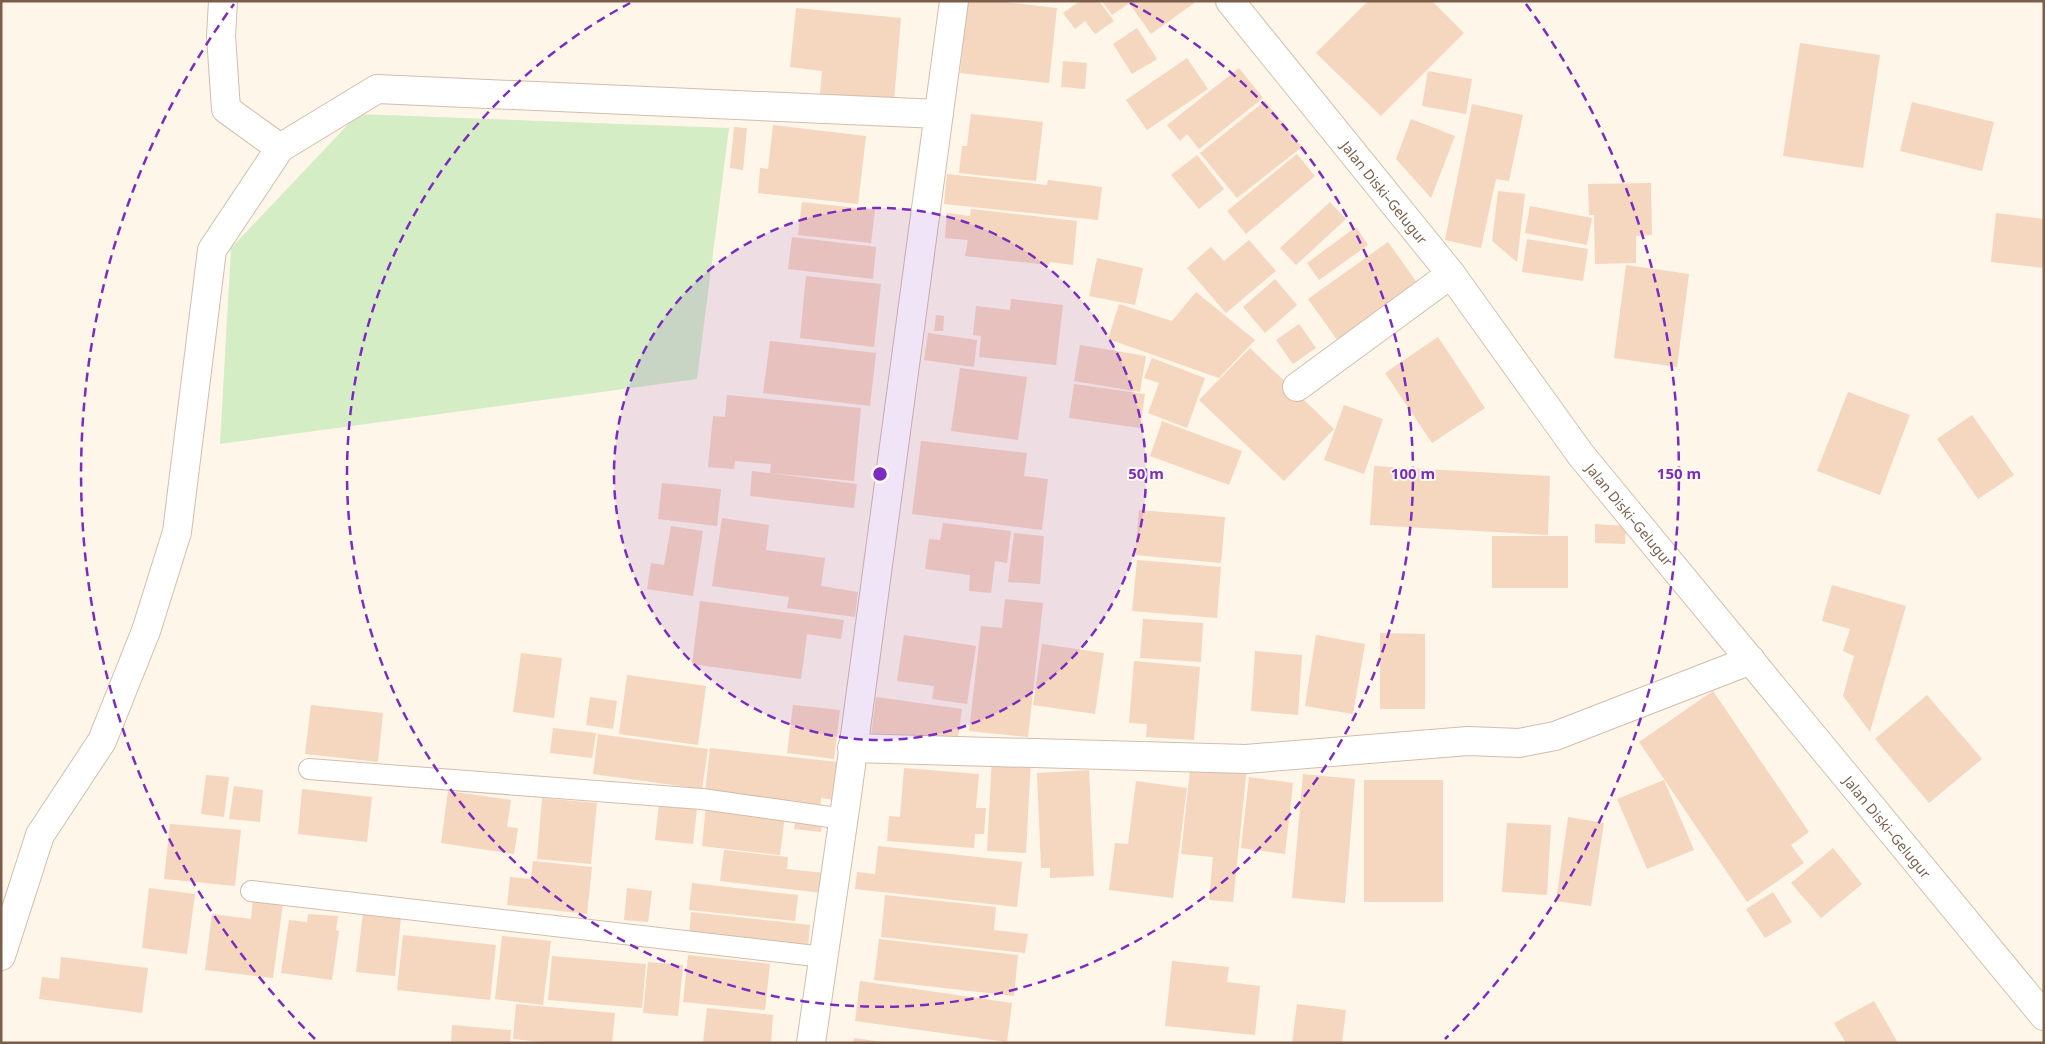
<svg xmlns="http://www.w3.org/2000/svg" width="2045" height="1044" font-family="'Noto Sans',sans-serif">
<style>
.green{fill:#d4edc5}
.building{fill:#f5d6be}
.lines{fill:none;stroke-linecap:round;stroke-linejoin:round}
.lane-casing{stroke:#d1bead;stroke-width:22}
.street-casing{stroke:#d1bead;stroke-width:30}
.secondary-casing{stroke:#d7c1ac;stroke-width:30}
.lane{stroke:#fff;stroke-width:20}
.street{stroke:#fff;stroke-width:28}
.secondary{stroke:#fff;stroke-width:28}
.ring{fill:none;stroke:#7b2cbf;stroke-width:2.5;stroke-dasharray:9 6}
.labels{text-anchor:middle;dominant-baseline:central;stroke-width:4;stroke-linejoin:round;paint-order:stroke}
.street-label{font-size:14px;fill:#7a5d4a;stroke:#fffaf0}
.centre{fill:#7b2cbf;stroke:#fffaf0;stroke-width:2.5}
.ring-label{font-size:15px;text-anchor:middle;font-weight:bold;fill:#7b2cbf;stroke:#fffaf0;stroke-width:4;stroke-linejoin:round;paint-order:stroke}
</style>
<rect width="100%" height="100%" fill="#fef6e9"/>
<path class="green" d="M358,114L729,128L697,379L220,444L231,248Z"/>
<path class="building" d="M967,1H996L1057,8L1049,83L960,73Z
M1080,1H1099L1114,21L1095,34L1085,21L1075,29L1063,13Z
M1102,1H1197L1151,34L1129,3L1112,15Z
M1368,1H1432L1464,33L1381,116L1316,53Z
M796,8L901,18L894,101L820,94L822,71L790,67Z
M1137,28L1157,59L1132,74L1113,44Z
M1800,43L1880,55L1863,168L1783,156Z
M1187,58L1208,89L1147,130L1126,100Z
M1063,61L1087,63L1085,89L1061,87Z
M1239,68L1263,98L1199,149L1187,134L1180,141L1167,125Z
M1428,71L1472,79L1466,114L1422,106Z
M1265,101L1302,147L1237,198L1200,153Z
M1912,102L1994,122L1982,171L1900,151Z
M1472,104L1523,115L1509,181L1496,179L1481,248L1445,240Z
M971,114L1043,122L1036,181L959,173L962,146H967Z
M1411,119L1455,136L1431,198L1396,159Z
M773,125L866,136L858,204L758,193L760,168L768,169Z
M734,127L747,128L743,170L730,168Z
M1297,154L1315,176L1246,234L1227,211Z
M1197,155L1224,189L1199,209L1171,175Z
M947,174L1047,185L1048,180L1102,187L1098,220L944,204Z
M1651,183L1652,235L1636,236V263L1595,264L1594,215H1589L1588,184Z
M1498,191L1525,194L1517,262L1492,241Z
M802,202L875,210L871,243L798,235Z
M1330,202L1346,219L1296,265L1280,248Z
M1530,206L1592,218L1587,245L1525,233Z
M971,209L1077,221L1073,265L1050,262L1049,265L965,256L968,240L945,238L947,213L970,216Z
M1996,213L2044,219V268L1991,262Z
M1356,227L1368,245L1319,280L1307,263Z
M792,237L876,247L873,279L788,269Z
M1527,239L1588,249L1583,281L1522,272Z
M1249,240L1276,271L1226,313L1187,268L1211,247L1224,261Z
M1388,242L1418,284L1338,341L1308,299Z
M1097,258L1143,268L1135,305L1089,296Z
M1626,265L1689,274L1677,367L1614,358Z
M806,276L881,284L874,347L800,338Z
M1275,279L1297,305L1265,333L1243,307Z
M1196,292L1255,340L1219,378L1108,339L1119,304L1172,321Z
M1011,299L1063,305L1056,365L979,357L981,336L973,335L976,306L1010,310Z
M936,315L944,316L943,331H934Z
M1299,324L1316,348L1293,364L1276,340Z
M928,333L977,340L974,367L924,360Z
M1438,337L1485,408L1432,443L1385,373Z
M770,341L876,353L870,406L763,393Z
M1080,345L1146,356L1140,392L1074,381Z
M1250,348L1334,429L1284,481L1199,400Z
M1152,358L1205,378L1187,428L1148,413L1159,383L1144,378Z
M960,368L1027,377L1018,440L951,431Z
M1074,384L1145,394L1140,428L1069,418Z
M1848,392L1910,415L1880,495L1817,471Z
M727,395L861,408L854,481L770,473L771,464L735,461L734,469L708,467L713,416L725,417Z
M1344,405L1383,419L1364,474L1324,460Z
M1972,415L2014,475L1978,499L1937,439Z
M1162,421L1242,451L1229,485L1150,456Z
M921,441L1027,453L1024,476L1048,479L1042,530L912,514Z
M1374,466L1550,476L1548,535L1370,525Z
M752,471L857,484L854,508L750,496Z
M662,483L721,489L717,526L658,519Z
M1139,510L1225,517L1221,563L1135,555Z
M722,518L769,525L766,550L825,558L821,586L858,592L855,617L787,608L789,597L712,586Z
M943,523L1011,531L1007,563L995,561L991,593L969,591L970,575L925,569L929,539L940,540Z
M1595,524L1626,526L1625,544L1595,543Z
M671,526L703,531L693,596L647,589L651,563L664,565Z
M1014,533L1044,536L1040,584L1008,582Z
M1492,536H1568V588H1492Z
M1137,560L1221,567L1217,618L1132,611Z
M1832,585L1906,606L1870,732L1843,696L1854,656L1843,651L1850,629L1822,621Z
M1005,599L1043,603L1028,737L969,731L981,626L1002,628Z
M700,601L844,620L841,639L807,634L801,679L692,664Z
M1143,619L1203,623L1201,662L1140,658Z
M1380,633L1425,634V709H1380Z
M904,635L976,646L967,704L932,699L934,686L897,681Z
M1316,635L1365,644L1353,714L1305,706Z
M1042,644L1104,653L1095,714L1033,705Z
M1255,651L1302,655L1298,715L1251,711Z
M521,653L562,658L554,718L513,712Z
M1134,661L1200,667L1194,740L1146,737L1147,724L1129,723Z
M627,675L706,686L698,745L619,734Z
M1713,691L1809,832L1791,845L1804,863L1747,902L1639,742Z
M1927,695L1982,759L1929,803L1875,739Z
M590,697L617,701L613,729L586,725Z
M876,697L962,709L957,745L870,743Z
M311,705L383,713L378,762L305,754Z
M793,705L840,710L834,759L787,753Z
M553,728L596,733L592,758L550,753Z
M598,734L708,749L702,789L593,774Z
M710,748L838,762L834,800L821,798L820,811L789,808L790,801L705,792Z
M992,757L1031,758L1026,853L987,851Z
M1191,761L1247,767L1233,902L1209,900L1213,857L1181,854Z
M904,768L979,774L976,808H986L984,834H975L974,848L887,841L889,816L900,817Z
M1089,770L1094,876L1050,878V868H1041L1037,773Z
M1303,774L1355,779L1345,903L1292,898Z
M206,775L229,777L224,817L201,814Z
M1249,777L1293,783L1285,854L1241,848Z
M1364,780H1443V902H1364Z
M1664,780L1694,850L1647,869L1617,799Z
M1136,781L1187,788L1173,898L1109,890L1115,843L1128,844Z
M234,786L263,790L260,822L229,819Z
M302,789L372,797L367,842L298,834Z
M448,791L511,800L507,827L518,828L514,854L441,843Z
M542,798L597,803L591,864L537,859Z
M659,803L697,808L693,844L655,840Z
M706,806L785,815L780,855L702,846Z
M1568,817L1604,823L1591,906L1556,901Z
M796,818L823,820L821,832L794,829Z
M1507,823L1551,825L1547,895L1502,892Z
M170,824L241,830L235,886L164,879Z
M878,846L1022,862L1017,907L855,889L857,872L875,874Z
M1833,848L1862,884L1821,918L1791,883Z
M724,850L788,857L787,869L824,873L822,893L720,881Z
M533,861L592,867L587,914L507,905L510,877L531,879Z
M692,883L798,895L795,921L689,910Z
M149,888L195,894L187,954L142,948Z
M627,888L652,891L648,922L624,920Z
M1773,892L1792,922L1765,938L1746,909Z
M885,895L996,907L994,930L1028,934L1025,953L881,937Z
M253,899L283,903L273,978L205,970L212,914L251,919Z
M691,912L810,925L808,947L689,935Z
M363,913L401,917L395,976L356,972Z
M308,914L338,916L336,930L339,931L332,980L281,973L289,920L307,922Z
M403,935L496,945L490,1000L397,990Z
M502,936L551,941L543,1005L495,999Z
M879,939L1018,955L1014,996L874,980Z
M688,955L770,964L765,1010L683,1002Z
M552,956L646,964L642,1008L548,1000Z
M61,957L148,968L142,1013L39,999L42,977L59,979Z
M1172,961L1229,967L1227,982L1260,986L1255,1035L1165,1026Z
M648,962L683,965L678,1016L643,1013Z
M860,981L1012,1003L1007,1042L855,1021Z
M1874,1001L1898,1043H1846L1834,1023Z
M516,1004L615,1013L612,1043H553L513,1039Z
M1297,1004L1346,1010L1342,1043H1292Z
M707,1008L773,1015L771,1043H703Z
M452,1025L511,1030L510,1043H451Z
M854,1038L883,1042V1043H853Z"/>
<g class="lines">
<defs>
<path id="lane" d="M309,769L702,799L844,819
M251,891L824,957"/>
<path id="street" d="M223,1L221,36L226,109L280,148
M1297,387L1451,274
M852,748L1246,759L1468,741L1519,743L1555,736L1751,660
M1,956L40,835L102,741L146,631L177,532L212,250L280,148L377,89L939,114
M811,1043L847,795L954,1"/>
<g id="secondary">
<path id="s1" d="M1230,1L1451,274L1581,455L2044,1016"/>
</g>
</defs>
<use href="#lane" class="lane-casing"/>
<use href="#street" class="street-casing"/>
<use href="#secondary" class="secondary-casing"/>
<use href="#lane" class="lane"/>
<use href="#street" class="street"/>
<use href="#secondary" class="secondary"/>
</g>
<circle cx="880" cy="474" r="266" fill="#7b2cbf" fill-opacity=".12"/>
<g class="ring">
<circle cx="880" cy="474" r="266"/>
<path d="M1130 3A533 533 0 1 1 630 3"/>
<path d="M315 1039A799 799 0 0 1 234 4M1526 4A799 799 0 0 1 1445 1039"/>
</g>
<g class="labels">
<g class="street-label">
<text stroke="none"><textPath href="#s1" startOffset="246">Jalan Diski–Gelugur</textPath></text>
<text stroke="none"><textPath href="#s1" startOffset="651">Jalan Diski–Gelugur</textPath></text>
<text stroke="none"><textPath href="#s1" startOffset="1056">Jalan Diski–Gelugur</textPath></text>
</g>
</g>
<circle cx="880" cy="474" r="8" class="centre"/>
<g class="ring-label">
<text x="1146" y="479">50 m</text>
<text x="1413" y="479">100 m</text>
<text x="1679" y="479">150 m</text>
</g>
<rect width="2045" height="1044" fill="none" stroke="#7a5d4a" stroke-width="5"/>
</svg>
